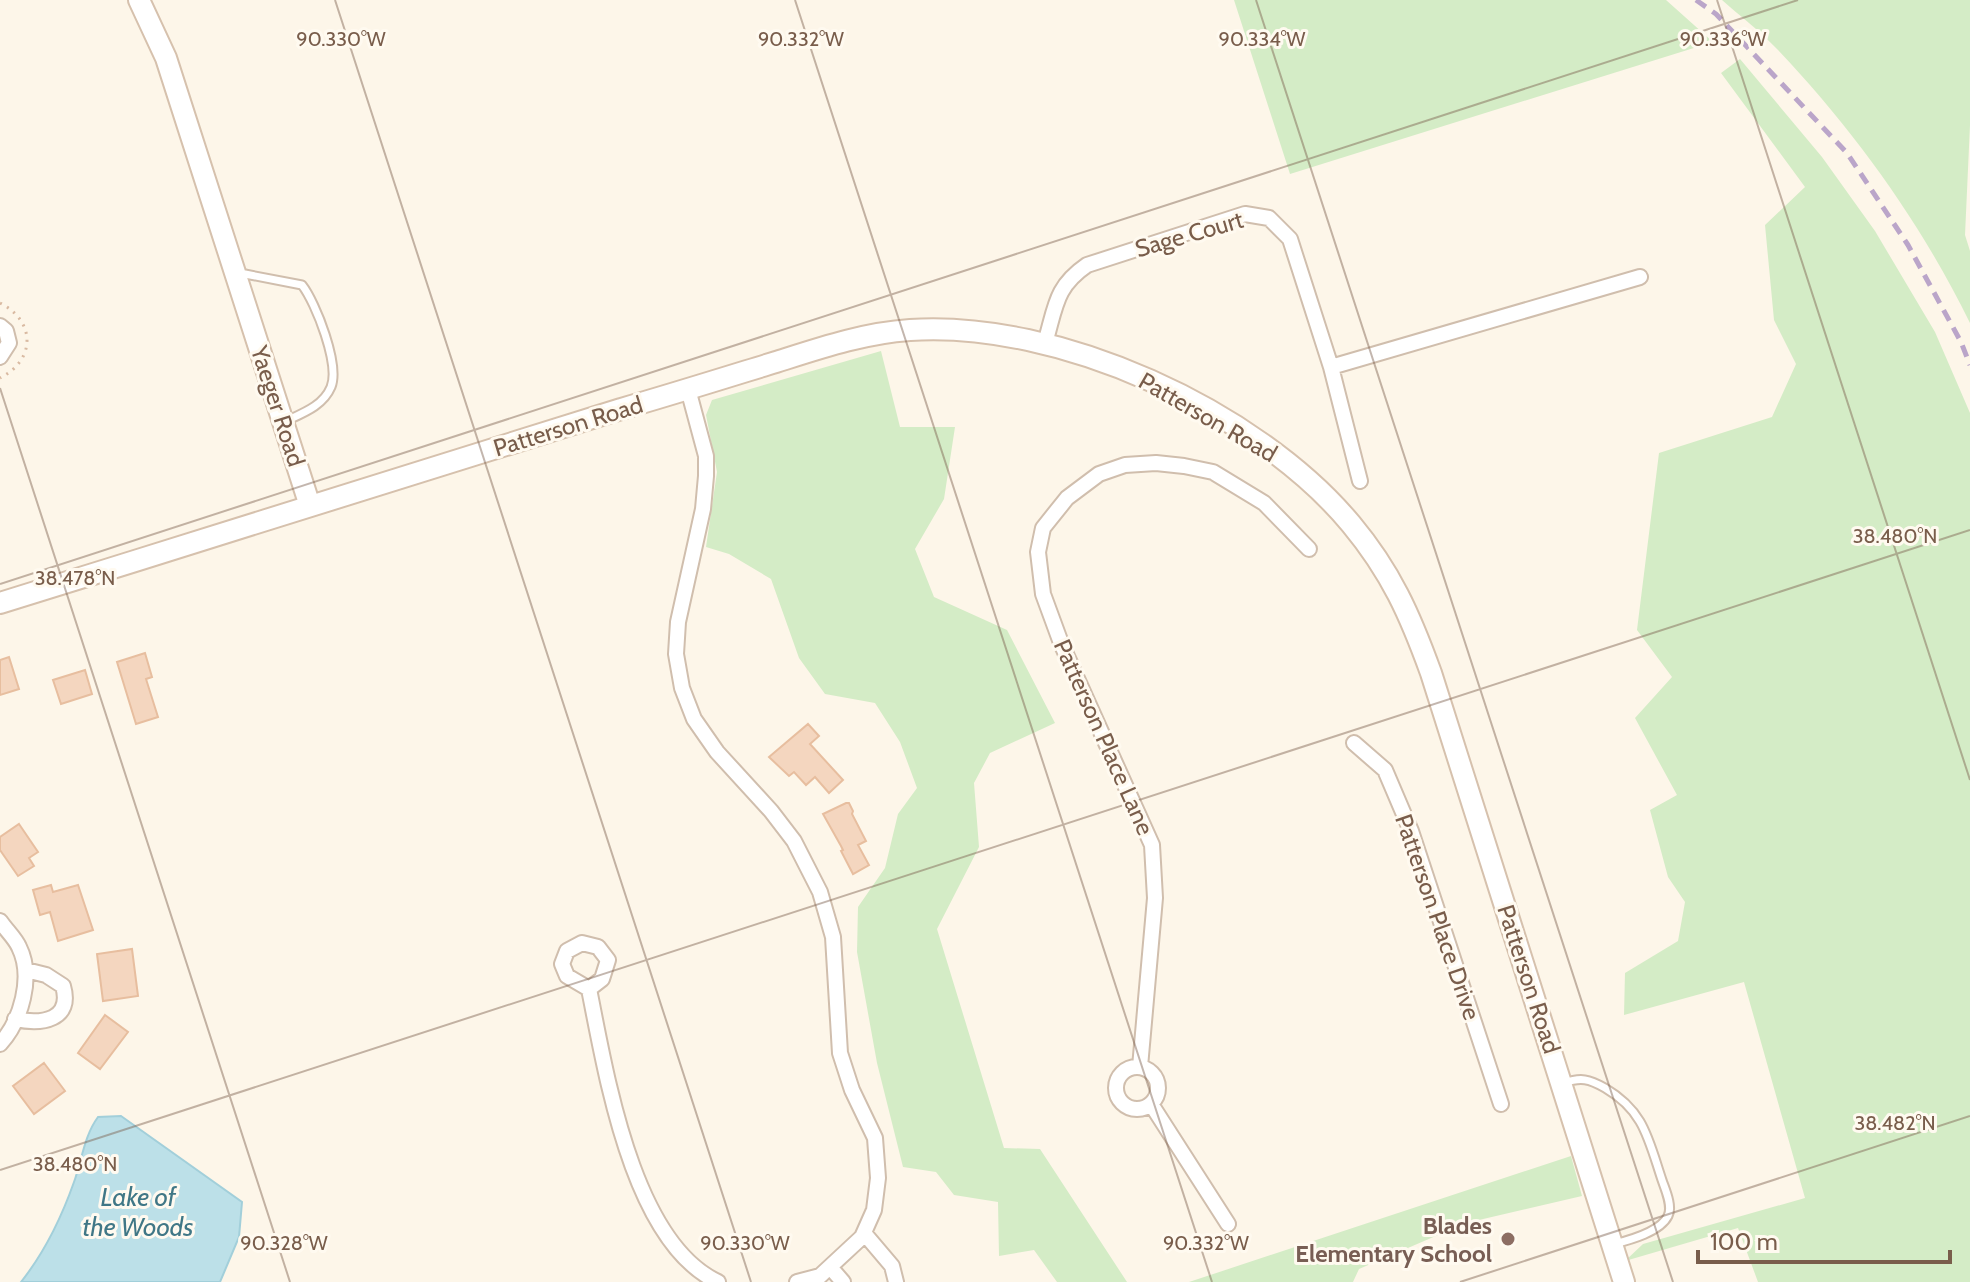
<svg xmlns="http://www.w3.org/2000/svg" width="1970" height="1282" font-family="Cabin,sans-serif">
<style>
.green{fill:#d4ecc6}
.water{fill:#bce0e8;stroke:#a2cfda;stroke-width:2}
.building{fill:#f4d6bf;stroke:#e7be9f;stroke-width:2}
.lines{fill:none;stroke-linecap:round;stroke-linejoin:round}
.lane-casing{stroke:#d0bead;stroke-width:11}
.street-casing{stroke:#d0bead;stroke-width:18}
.secondary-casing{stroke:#d6c1ad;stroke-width:24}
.path{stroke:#d9baa2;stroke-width:3;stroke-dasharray:2 6;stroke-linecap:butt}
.lane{stroke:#fff;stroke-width:7}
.street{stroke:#fff;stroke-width:14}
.secondary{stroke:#fff;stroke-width:20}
.rail{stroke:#baa5c9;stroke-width:5;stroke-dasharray:12 8;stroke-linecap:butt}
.ticks{fill:none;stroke:#795d4b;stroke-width:2;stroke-opacity:0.45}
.education-dot{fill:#8d6e63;stroke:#fffaf0;stroke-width:3}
.labels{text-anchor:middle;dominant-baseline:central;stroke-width:6;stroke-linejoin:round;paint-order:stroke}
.street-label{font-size:24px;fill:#795d4b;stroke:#fffaf0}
.education-label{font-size:24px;font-weight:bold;fill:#785e54;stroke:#fffaf0;text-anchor:end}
.water-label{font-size:26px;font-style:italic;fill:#407786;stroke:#fffaf0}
.ticks-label{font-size:20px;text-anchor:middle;fill:#795d4b;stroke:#fffaf0;stroke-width:6;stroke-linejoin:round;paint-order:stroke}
</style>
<rect width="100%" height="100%" fill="#fdf6e9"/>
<path class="green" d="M1234,0H1666L1713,42L1290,174Z
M1722,0H1970V125L1965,235L1970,251V323C1921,223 1854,130 1777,49C1760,31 1740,16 1722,0Z
M1740,59L1822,157L1875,231L1935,332L1970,413V1282H1758L1738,1228L1625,1261L1643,1244L1805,1198L1744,982L1624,1015L1625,973L1678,941L1685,902L1668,877L1650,810L1677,795L1635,718L1672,677L1637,630L1659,453L1772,417L1796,364L1774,320L1765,225L1805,187L1721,73Z
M881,351L900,427H955L944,499L915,549L934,597L1007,630L1055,723L990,753L974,783L979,847L937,929L1004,1148L1040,1149L1127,1282H1057L1034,1250L999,1256L998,1202L954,1195L936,1172L903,1167L877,1063L857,952L858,907L885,868L898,814L917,788L900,742L875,703L825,694L799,658L771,579L729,554L706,547L717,472L706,415L712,400Z
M1571,1156L1582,1196L1466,1223L1359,1269L1353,1282H1189Z"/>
<path class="water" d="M121,1116L242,1202L239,1237L220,1282H21C44,1253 62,1216 74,1182C82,1160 84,1136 98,1117Z"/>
<path class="building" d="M145,653L152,677L146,679L158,717L136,724L117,662Z
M9,657L19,689L0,695V660Z
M85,670L92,694L61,704L53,680Z
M808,724L819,736L810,744L843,780L829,793L815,777L806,785L794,772L789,776L769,757Z
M846,803H849L853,811L852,814L866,841L858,845L869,865L853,874L841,851L843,850L841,846L823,814Z
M19,824L38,852L29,858L34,866L18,876L0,850V837Z
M51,885L53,892L78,885L93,930L58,941L50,912L40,915L33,890Z
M132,949L138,996L103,1001L97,954Z
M105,1015L128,1032L100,1069L78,1053Z
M44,1063L65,1091L34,1114L13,1086Z"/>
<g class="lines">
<defs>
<path id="lane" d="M238,276L245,274L302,285C316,303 340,365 331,387C323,406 303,413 286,421
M1564,1083C1581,1077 1589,1079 1605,1088C1644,1111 1648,1138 1662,1180C1665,1189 1673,1206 1668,1216C1660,1232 1630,1240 1614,1244"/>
<path id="street" d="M0,326L6,331L9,343L0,357
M1045,343C1056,306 1055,287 1087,265L1245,214L1269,218L1290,239L1331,367L1360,481
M1331,367L1640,277
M688,389L706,456V476L703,509L678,622L676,654L682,688L694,719L717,752L771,811L794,841L820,892L833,937L840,1053L852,1090L875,1138L878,1178L874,1210L862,1237L820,1276L797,1282
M1354,743L1385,770L1411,831L1501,1104
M0,921C6,930 15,938 19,947C34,977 21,1021 0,1044
M582,943L598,947L608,960L602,979L589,989L567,976L562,964L567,951Z
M589,989C606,1073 632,1242 718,1282
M15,1019C42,1025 73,1020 63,986L46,975L26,970
M1116 1088a21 21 0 1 1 42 0a21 21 0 1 1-42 0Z
M1140,1067L1155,898L1152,845L1061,643L1043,594L1038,552L1043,528L1067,498L1099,474L1125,465L1156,463L1184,466L1213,472L1264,503L1309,549
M1151,1104L1228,1224
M864,1233L892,1266L896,1282
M830,1267L843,1282"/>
<path id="secondary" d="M139,0L166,58L310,506
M0,603C207,539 413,473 621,409C673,394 724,378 776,362C820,348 864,333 910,330C1058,320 1256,410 1351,524C1391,572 1410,615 1431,673L1624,1282"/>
</defs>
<use href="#lane" class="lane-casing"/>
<use href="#street" class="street-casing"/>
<use href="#secondary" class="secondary-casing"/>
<path class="path" d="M0,303C36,321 36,360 0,378"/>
<use href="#lane" class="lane"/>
<use href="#street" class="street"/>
<use href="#secondary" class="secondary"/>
<path class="rail" d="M1696,0L1716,14L1847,153L1908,245L1961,342L1970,365"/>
</g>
<path class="ticks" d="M335,0L751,1282M795,0L1212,1282M1256,0L1673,1282M1717,0L1970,780M0,388L290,1282M0,584L1798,0M0,1170L1970,530M1460,1282L1970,1116"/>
<circle class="education-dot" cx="1508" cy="1239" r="8"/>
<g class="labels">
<g class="street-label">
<text transform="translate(1189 234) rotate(-16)">Sage Court</text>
<text transform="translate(278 406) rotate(72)">Yaeger Road</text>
<text transform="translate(1208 417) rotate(30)">Patterson Road</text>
<text transform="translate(568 426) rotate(-17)">Patterson Road</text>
<text transform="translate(1104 737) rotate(66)">Patterson Place Lane</text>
<text transform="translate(1438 917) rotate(71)">Patterson Place Drive</text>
<text transform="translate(1529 979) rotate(72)">Patterson Road</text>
</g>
<g class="education-label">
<text x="1492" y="1225">Blades<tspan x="1492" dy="28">Elementary School</tspan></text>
</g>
<g class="water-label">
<text x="138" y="1197">Lake of<tspan x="138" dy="30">the Woods</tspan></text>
</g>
</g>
<g class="ticks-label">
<text x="341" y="46">90.330°W</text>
<text x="801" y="46">90.332°W</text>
<text x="1262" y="46">90.334°W</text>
<text x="1723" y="46">90.336°W</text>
<text x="1895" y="543">38.480°N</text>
<text x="75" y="585">38.478°N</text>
<text x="1895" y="1130">38.482°N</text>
<text x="75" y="1171">38.480°N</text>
<text x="284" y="1250">90.328°W</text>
<text x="745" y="1250">90.330°W</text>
<text x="1206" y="1250">90.332°W</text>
</g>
<path d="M1698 1250v12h252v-12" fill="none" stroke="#795d4b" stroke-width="4"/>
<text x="1710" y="1250" font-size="24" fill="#795d4b" stroke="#fffaf0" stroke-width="6" paint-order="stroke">100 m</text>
</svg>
